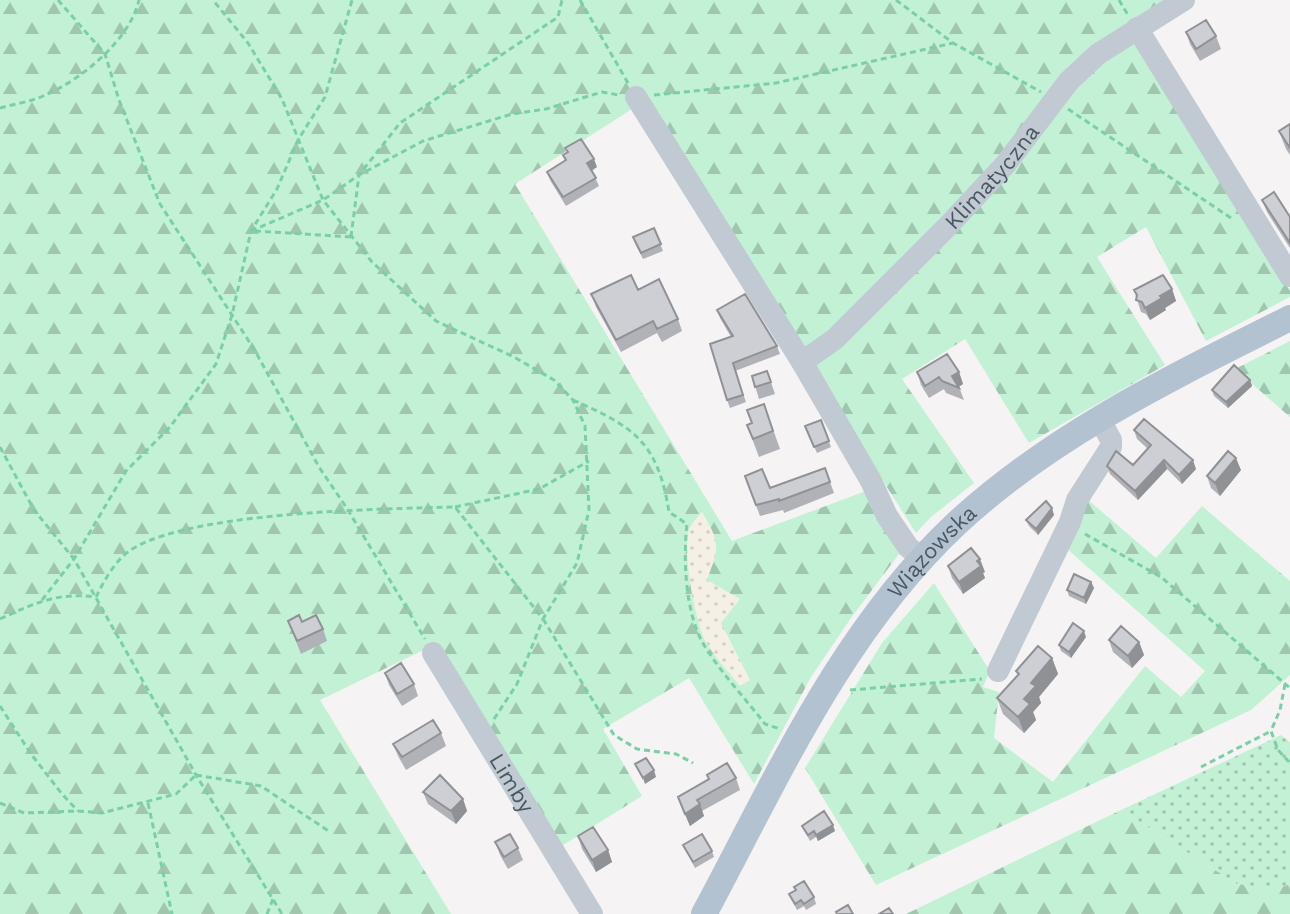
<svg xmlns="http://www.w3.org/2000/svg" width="1290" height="914" font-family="'Work Sans',sans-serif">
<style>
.grass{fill:url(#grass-dots)}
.forest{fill:url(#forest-firs)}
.sand{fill:url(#sand-dots)}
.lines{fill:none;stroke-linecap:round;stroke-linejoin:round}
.path{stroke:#7ad0a6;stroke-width:3;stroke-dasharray:6 4;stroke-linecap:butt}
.minor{stroke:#c1cad2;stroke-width:22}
.major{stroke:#b3c2d1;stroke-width:26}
.wall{fill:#b0b2b7}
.shaded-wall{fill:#909195}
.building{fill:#cdcfd5;stroke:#909195;stroke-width:2}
.labels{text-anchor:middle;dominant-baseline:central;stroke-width:6;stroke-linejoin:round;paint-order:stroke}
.street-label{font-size:22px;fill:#4a5661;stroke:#fff}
</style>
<defs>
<pattern id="grass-dots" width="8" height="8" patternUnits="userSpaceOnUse" patternTransform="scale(2)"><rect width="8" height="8" fill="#c3f1d5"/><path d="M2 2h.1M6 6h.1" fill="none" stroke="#a0c6b0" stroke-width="1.8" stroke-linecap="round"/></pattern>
<pattern id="forest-firs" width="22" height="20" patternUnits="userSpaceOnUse" patternTransform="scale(2)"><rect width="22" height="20" fill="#c3f1d5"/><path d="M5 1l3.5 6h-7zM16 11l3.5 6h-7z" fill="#a0c6b0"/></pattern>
<pattern id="sand-dots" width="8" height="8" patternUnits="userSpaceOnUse" patternTransform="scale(2)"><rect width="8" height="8" fill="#f5f0e5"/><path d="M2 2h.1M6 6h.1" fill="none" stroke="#d4d0c7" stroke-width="1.8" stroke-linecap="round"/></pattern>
</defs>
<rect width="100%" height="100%" fill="#f5f3f3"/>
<path class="grass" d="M1281,735L1290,742V884L1277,890L1237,884L1121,810Z"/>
<path class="forest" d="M0,0H1171L1133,41L1290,291V297L1206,341L1146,227L1097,257L1165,365L1029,443L965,339L902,379L974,483L931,517L916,533L643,102L515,184L732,541L866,491L902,550L851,618L811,677L754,784L689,678L603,729L642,796L560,847L438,643L320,700L451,914H0Z
M1290,341V417L1235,369Z
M1087,499L1156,558L1202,506L1290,581V675L1251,710L876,885L805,768L882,643L934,583L990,671L983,687L999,692L994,738L1053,782L1145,666L1181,697L1205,671L1065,547Z
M1121,810L1237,884L1277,889L1290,884V914H906Z"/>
<path class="sand" d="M702,512C721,544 719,547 707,580L740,599L721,623L750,680L740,686C729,672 715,658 706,642C695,622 681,547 690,527C693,522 698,516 702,512Z"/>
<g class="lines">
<path class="path" d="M58,0L105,54L119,100L160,204L254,349L319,467L348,510L425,639
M580,0L628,83
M896,0L953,43L1041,92
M1119,0L1128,15
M654,95L776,83L953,43
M0,108C14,104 30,102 43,96C80,81 130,40 139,0
M1068,109L1234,220
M251,231L323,200L359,175L423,141L512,114L546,109L602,92L619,95
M255,231L351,237
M351,237L359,175L400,123L558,17L562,0
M573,400C635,427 658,443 669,512L687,524C683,559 685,613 704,645C721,673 745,698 765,724L780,729
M0,447L34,510L74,559L196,775L282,914
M455,507L539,489L589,461
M1085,534L1161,577L1290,688
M96,597C103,583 111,568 123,556C171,511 385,509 455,507L543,619L577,563L589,510L585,426L573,400L554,380L514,357L436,321L372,262L323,200L282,99L248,43L213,0
M42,600L74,559L126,471L170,427L216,364L232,315L251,231L277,189L298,140L325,97L352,0
M0,619C35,603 57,592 96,597
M543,619L614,735L637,749L676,754L693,763
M1285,684L1280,710L1271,731L1278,750L1290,763
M850,690L982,679
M0,706L31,754L62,794L78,811
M494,719L517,684L543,619
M1201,767L1271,731
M196,775L261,786L330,832
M0,803L24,813L78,811L102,813L176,794L196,775
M148,803L172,914
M267,914L273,899"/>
<g class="minor">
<path d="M1137,28L1290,276"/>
<path d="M636,97L802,362L871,481L887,516L908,547L923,559"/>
<path id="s1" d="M802,362L835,339L947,227L1005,165L1069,81L1098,54L1184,0"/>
<path id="s2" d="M433,653L592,914"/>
<path d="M998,671L1070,522L1077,500L1111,447V440L1099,418"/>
</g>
<path class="major" id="s3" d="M704,914C777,778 841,632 956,524C1053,434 1173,377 1290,318"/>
</g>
<path class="wall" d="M1186,32L1216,36L1221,49L1200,61L1190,44Z
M1290,124V155L1286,149L1279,131Z
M565,148L597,167L592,171L599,186L566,206L550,180L547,172L565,161L563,155L567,152Z
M1262,200L1290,217V248L1267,212Z
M654,228L663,251L643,259L635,243Z
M1172,289L1176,301L1165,308L1166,310L1150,320L1146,314L1141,312L1134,290Z
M638,290L678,319L682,331L662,342L657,333L621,352L596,307L591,294Z
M717,310L777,346L780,354L735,371L746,402L730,408L727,400L731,337L720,318Z
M767,371L775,394L759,399L752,376Z
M917,372H959L963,384L959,387L964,400L946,393L944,389L929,398L921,385Z
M1250,380L1252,386L1228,408L1214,396L1212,390Z
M764,404L780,449L759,457L747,425L752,423Z
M821,420L831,447L817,453L805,426Z
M1134,430L1196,469L1182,484L1167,469L1138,500L1110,474L1107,466L1133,465L1148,449L1137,439Z
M825,468L834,493L784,513L783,510L760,516L745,476L770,488Z
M1241,470L1220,496L1211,488L1207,476Z
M1054,515L1038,535L1029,526L1026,520Z
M948,566L985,572L983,573L985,578L963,594L952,578Z
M1091,582L1094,588L1086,604L1069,596L1067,590Z
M288,621L302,622L323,629L327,641L301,654Z
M1086,637L1071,658L1061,651L1059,645Z
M1109,640L1139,642L1144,655L1132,668L1113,652Z
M1052,658L1058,674L1039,697L1041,703L1033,712L1036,720L1024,733L1003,714L997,698L1018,675L1016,671Z
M385,673L414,684L418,696L402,706L389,685Z
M441,733L446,746L406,770L398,756L393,744Z
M707,775L736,778L740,790L702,811L704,816L690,826L678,797L708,779Z
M423,792L463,799L467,811L456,824L428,804Z
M802,826L835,831L818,841L816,837L810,841Z
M578,836L608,850L612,862L596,872L582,849Z
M495,842L518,848L523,860L508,869L500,855Z
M683,845L712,851L714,857L695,868Z
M789,894L814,897L816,904L806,910L804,906L797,910Z"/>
<path class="shaded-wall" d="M594,159L597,167L590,171L587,163Z
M1172,289L1176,301L1165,308L1166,310L1150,320L1145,308Z
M959,372L963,384L958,387L952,376Z
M1250,380L1252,386L1228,408L1226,402Z
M1236,458L1241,470L1220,496L1215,483Z
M1164,460L1167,469L1138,500L1135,491Z
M1193,460L1196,469L1182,484L1179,475Z
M1052,508L1054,515L1038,535L1036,529Z
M980,559L985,572L983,573L985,578L963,594L959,582Z
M1091,582L1094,588L1086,604L1084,598Z
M1084,631L1086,637L1071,658L1069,652Z
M1139,642L1144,655L1132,668L1128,656Z
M1052,658L1058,674L1039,697L1041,703L1033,712L1036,720L1024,733L1018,717L1024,699L1031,683Z
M654,770L656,777L645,784L643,778Z
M463,799L467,811L456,824L451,811Z
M700,804L704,816L690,826L685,814Z
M833,825L835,831L818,841L816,835Z
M608,850L612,862L596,872L592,860Z"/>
<path class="building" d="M1206,20L1216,36L1196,49L1186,32Z
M1290,124V148L1279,131Z
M581,139L594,159L587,163L596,178L563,197L547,172L566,160L563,155L568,152L565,148Z
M1274,192L1290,217V243L1262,200Z
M654,228L661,244L641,253L633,237Z
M631,275L638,290L659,279L678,319L657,329L653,321L616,340L591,294Z
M1163,275L1172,289L1160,296L1162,298L1145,308L1142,302L1136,300L1137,295L1134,290Z
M745,294L777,346L733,363L743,395L727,400L710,344L733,336L717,310Z
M947,354L959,372L952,376L959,388L942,381L939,377L925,386L917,372Z
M1234,365L1250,380L1226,402L1212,390Z
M767,371L771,382L755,387L752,376Z
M764,404L773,431L753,439L747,425L752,423L747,410Z
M1144,419L1193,460L1179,475L1164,460L1135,491L1107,466L1116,451L1133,465L1151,445L1134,430Z
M821,420L829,441L814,447L805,426Z
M1228,451L1236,458L1215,483L1207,476Z
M825,468L830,482L779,501V499L756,505L745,476L762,469L770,488Z
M1046,501L1052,508L1036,529L1026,520Z
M971,548L980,559L977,561L981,566L959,582L948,566Z
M1074,574L1091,582L1084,598L1067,590Z
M299,615L302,622L316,615L323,629L297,641L288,621Z
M1073,623L1084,631L1069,652L1059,645Z
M1121,626L1139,642L1128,656L1109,640Z
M1038,646L1052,658L1031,683L1036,686L1024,699L1030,704L1018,717L997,698L1019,674L1016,671Z
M401,663L414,684L397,694L385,673Z
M433,720L441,733L402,757L393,744Z
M646,758L654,770L643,778L635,764Z
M727,763L736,778L697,800L700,804L685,814L678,797L709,779L707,775Z
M440,775L463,799L451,811L423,792Z
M824,811L833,825L816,835L814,831L808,835L802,826Z
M593,827L608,850L592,860L578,836Z
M510,834L518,848L504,857L495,842Z
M702,834L712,851L693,862L683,845Z
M804,881L814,897L804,904L801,900L795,904L789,894L796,890L794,887Z
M848,905L853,914H837L836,912Z
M889,908L893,914H879Z"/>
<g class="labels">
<g class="street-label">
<text stroke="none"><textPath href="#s1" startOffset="266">Klimatyczna</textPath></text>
<text stroke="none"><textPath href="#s3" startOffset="430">Wiązowska</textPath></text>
<text stroke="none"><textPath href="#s2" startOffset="152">Limby</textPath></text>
</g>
</g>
</svg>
